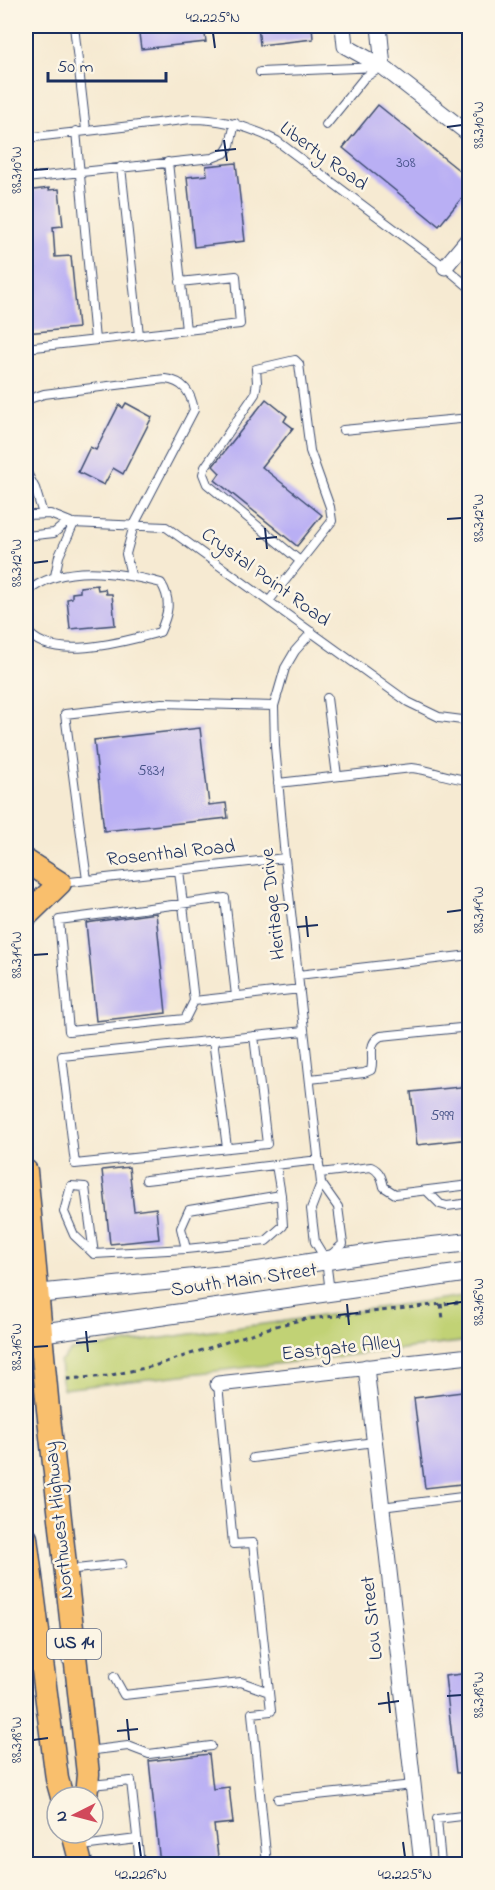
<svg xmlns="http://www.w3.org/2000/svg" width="495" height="1890" font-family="'Indie Flower',sans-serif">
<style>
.green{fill:#c1d275;stroke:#6e806a;stroke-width:1.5}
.building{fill:#b9aff4}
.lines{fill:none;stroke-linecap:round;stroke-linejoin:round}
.service-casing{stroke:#3c4b6f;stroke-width:10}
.minor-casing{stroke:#3c4b6f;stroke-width:17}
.tertiary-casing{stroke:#3c4b6f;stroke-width:20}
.primary-casing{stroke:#3c4b6f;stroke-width:25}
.path{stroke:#3c4b6f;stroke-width:3;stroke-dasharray:4.5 4.5;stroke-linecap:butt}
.service{stroke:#fff;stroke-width:8}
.minor{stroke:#fff;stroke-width:15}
.tertiary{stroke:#fff;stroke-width:18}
.primary{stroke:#f9bf6d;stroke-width:22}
.ticks{fill:none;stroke:#1b2f5e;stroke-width:2}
.labels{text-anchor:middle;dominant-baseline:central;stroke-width:5;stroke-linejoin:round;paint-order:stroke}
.number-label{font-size:16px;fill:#424f84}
.shield{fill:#fcf5e5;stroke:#5e6a86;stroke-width:1.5}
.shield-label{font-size:18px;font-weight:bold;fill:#1b2f5e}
.street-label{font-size:20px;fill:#1b2f5e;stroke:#fcf5e5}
.neatline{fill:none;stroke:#1b2f5e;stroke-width:2}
.ticks-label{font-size:15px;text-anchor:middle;fill:#1b2f5e}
</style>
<rect width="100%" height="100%" fill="#fcf5e5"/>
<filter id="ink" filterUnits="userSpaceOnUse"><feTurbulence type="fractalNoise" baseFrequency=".0167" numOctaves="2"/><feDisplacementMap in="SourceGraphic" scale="12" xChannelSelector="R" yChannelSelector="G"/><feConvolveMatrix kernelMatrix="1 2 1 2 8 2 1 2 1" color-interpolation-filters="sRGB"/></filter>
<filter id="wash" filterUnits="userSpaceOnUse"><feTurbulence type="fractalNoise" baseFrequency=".008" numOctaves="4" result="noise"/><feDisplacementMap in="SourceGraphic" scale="24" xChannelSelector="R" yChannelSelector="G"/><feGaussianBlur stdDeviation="1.35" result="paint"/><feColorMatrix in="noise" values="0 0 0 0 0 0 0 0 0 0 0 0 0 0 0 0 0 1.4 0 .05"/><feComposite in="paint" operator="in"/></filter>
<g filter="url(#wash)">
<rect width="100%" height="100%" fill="#f6ead2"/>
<path class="green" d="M469,1295V1341L63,1389L60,1362L71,1351Z"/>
<g id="blocks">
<path class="building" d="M138,26H204L206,42L141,49Z
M258,26H312L313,39L260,45Z
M378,105L470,179V188L439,226L343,148Z
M236,163L245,241L194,247L187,177L207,175L206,166Z
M49,188V190L59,189L63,226L53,227L55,257L71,256L78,328L26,333V260L35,259L32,229H26V191Z
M266,399L287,416L284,421L293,428L262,467L322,515L297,546L215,480L220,473L213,466Z
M126,403L152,417L123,474L113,468L104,485L78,472L90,447L96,450L119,405L123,408Z
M97,585L98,590L105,589L106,594H112L115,625L70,629L67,599L72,598V593L80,592V587Z
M200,728L209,805L226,803L228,818L104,831L94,740Z
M156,913L166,1013L96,1021L86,923Z
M470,1086V1139L417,1145L411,1092Z
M129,1167L134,1211L156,1208L159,1239L110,1244L102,1170Z
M470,1391V1483L425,1488L414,1398Z
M470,1673V1772L456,1773L445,1676Z
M209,1754L213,1789L229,1787L233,1823L214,1825L219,1864H160L149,1761Z"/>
</g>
</g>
<g filter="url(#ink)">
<use href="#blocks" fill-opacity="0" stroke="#3c4b6f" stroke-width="1.5"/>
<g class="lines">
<defs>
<path id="service" d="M74,26L86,130
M260,72L378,67
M326,125L364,78L380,68
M76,131L95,340
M26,138L192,119C223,119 249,126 277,141L445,267L470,288
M168,162L186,330
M121,167L139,335
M26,178L212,158L225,153L230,145L235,123
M26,348L240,324L236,276L180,282
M26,400L44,394L165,379C184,381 191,393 194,410L134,525L126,554L131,575
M343,430L470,418
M26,471L35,488L43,514
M26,515L50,514L70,522
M26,536L54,533L65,524L72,523L166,527L408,702L439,717L470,721
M55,576L59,556L74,523
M26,593C61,562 119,572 161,583C172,601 168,614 160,632C127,641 48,664 26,629
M269,601L332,521L330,507L310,451L299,364L295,360L256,369L257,382L255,394L205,467L203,474L207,484L300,561
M312,632L295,651L285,668L274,706L275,746L285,858L321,1183L338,1207L343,1244L331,1255
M327,698L337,776
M278,783L412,768C432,770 449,779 470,780
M179,870L194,1001L300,989
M87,880L65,714L162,703L274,706
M61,883L285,858
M298,975L470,955
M194,1001L185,1019L69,1031L59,920L225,898L236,996
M254,1036L267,1144L75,1164L62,1056L304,1031
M213,1040L227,1148
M310,1079L364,1073L371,1070C375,1056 366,1044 381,1036L470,1027
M276,1165L281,1195L283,1226L266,1241L186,1249L181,1228L189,1210L281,1195
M320,1173L371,1167C380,1171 382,1178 384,1187L395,1194L470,1185
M146,1180L319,1160
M321,1183L311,1209L315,1242L326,1260L330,1292
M427,1191L440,1204L447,1206L470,1203
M94,1254L74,1235L64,1212L71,1186L85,1187L94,1254L186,1249
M218,1384L233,1544L253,1543L271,1711L252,1713L267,1864
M253,1458L374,1442
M381,1507L470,1496
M67,1570L122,1564
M26,1635C45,1633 60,1642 66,1660
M114,1677L124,1695L241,1682L269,1692
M87,1751L128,1746L149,1754L211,1746
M91,1785L131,1781L140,1864
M278,1799L413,1785
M82,1846L137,1839
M441,1864L437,1819L470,1815"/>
<path id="minor" d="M343,26L345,46L383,67
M379,26L383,67L470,135
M445,267L470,237
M366,1367L422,1864
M218,1384L470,1356"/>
<path id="tertiary" d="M26,1295L244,1273L386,1251L470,1242
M26,1335L470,1272"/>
<path id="primary" d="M26,861L60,883L26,916
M26,1171L48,1409L88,1774L86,1797
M26,1538L57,1779L62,1797
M73,1833L81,1864"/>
</defs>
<use href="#service" class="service-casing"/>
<use href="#minor" class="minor-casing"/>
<use href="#tertiary" class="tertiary-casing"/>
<use href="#primary" class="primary-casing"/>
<path class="path" d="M441,1304L443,1319
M67,1379L107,1376L154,1366L272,1327L300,1320L470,1301"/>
<use href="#service" class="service"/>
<use href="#minor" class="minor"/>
<use href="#tertiary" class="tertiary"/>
<use href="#primary" class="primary"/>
</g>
</g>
<path class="ticks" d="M213,33L215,48M447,127L462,125M224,140L227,161M215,151L236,149M33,170L48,169M447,519L462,518M265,528L267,549M256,539L277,537M33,563L48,561M447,912L462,910M306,916L308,937M297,927L318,925M33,955L48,954M347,1304L349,1325M447,1304L462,1302M338,1315L358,1313M86,1331L88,1352M76,1343L97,1341M33,1347L48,1346M388,1692L390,1713M447,1696L462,1695M378,1704L399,1701M127,1719L129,1740M117,1731L138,1729M33,1740L48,1738M139,1842L141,1857M403,1842L405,1857"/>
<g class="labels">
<g class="number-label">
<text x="406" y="163">308</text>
<text x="151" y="771">5831</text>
<text x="442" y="1116">5999</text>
</g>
<rect class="shield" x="47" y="1629" width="54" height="30" rx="4.5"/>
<g class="shield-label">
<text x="74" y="1644">US 14</text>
</g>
<g class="street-label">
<text transform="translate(323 157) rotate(36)">Liberty Road</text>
<text transform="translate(265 578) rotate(36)">Crystal Point Road</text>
<text transform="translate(171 854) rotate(-6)">Rosenthal Road</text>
<text transform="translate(274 904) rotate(-96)">Heritage Drive</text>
<text transform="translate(244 1281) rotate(-8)">South Main Street</text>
<text transform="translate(341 1349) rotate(-6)">Eastgate Alley</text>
<text transform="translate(60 1520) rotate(-96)">Northwest Highway</text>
<text transform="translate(373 1618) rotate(-96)">Lou Street</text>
</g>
</g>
<rect width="495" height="1890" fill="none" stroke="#fcf5e5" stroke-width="66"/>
<g transform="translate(75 1815) rotate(264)"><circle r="28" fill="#fcf5e5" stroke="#a2a6af" stroke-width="1.5"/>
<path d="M0-4.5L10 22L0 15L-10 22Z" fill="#d1495b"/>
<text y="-9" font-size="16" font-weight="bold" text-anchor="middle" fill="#1b2f5e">N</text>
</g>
<path d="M48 72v9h118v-9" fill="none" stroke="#1b2f5e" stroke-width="3"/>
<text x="57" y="72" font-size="18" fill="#1b2f5e" stroke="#fcf5e5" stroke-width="4.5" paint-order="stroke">50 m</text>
<rect x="33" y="33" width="429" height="1824" class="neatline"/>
<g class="ticks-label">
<text x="213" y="22">42.225°N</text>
<text transform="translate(478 125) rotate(-90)" y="5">88.310°W</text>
<text transform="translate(16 170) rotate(-90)" y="5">88.310°W</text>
<text transform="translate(478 518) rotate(-90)" y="5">88.312°W</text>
<text transform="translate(16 563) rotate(-90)" y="5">88.312°W</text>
<text transform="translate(478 910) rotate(-90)" y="5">88.314°W</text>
<text transform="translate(16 955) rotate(-90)" y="5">88.314°W</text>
<text transform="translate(478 1302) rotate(-90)" y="5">88.316°W</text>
<text transform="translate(16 1347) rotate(-90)" y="5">88.316°W</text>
<text transform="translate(478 1695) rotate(-90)" y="5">88.318°W</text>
<text transform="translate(16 1740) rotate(-90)" y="5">88.318°W</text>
<text x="141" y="1879">42.226°N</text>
<text x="405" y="1879">42.225°N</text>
</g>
</svg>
